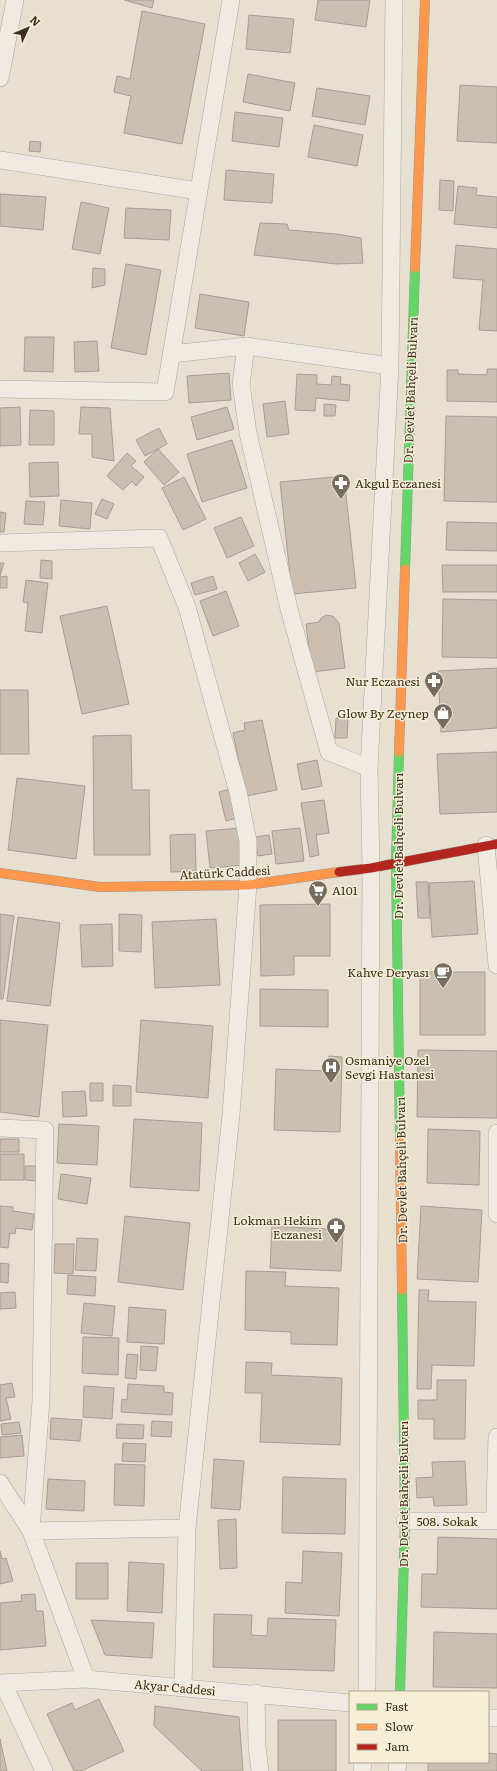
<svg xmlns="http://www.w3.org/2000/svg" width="497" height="1771" font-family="Literata,serif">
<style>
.building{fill:#cbbfb2;stroke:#a89c90}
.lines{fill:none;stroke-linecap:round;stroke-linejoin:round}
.street-casing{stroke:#ada599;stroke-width:18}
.fast-casing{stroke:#9c958a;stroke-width:10}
.slow-casing{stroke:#9c958a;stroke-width:10}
.jam-casing{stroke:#9c958a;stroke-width:10}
.street{stroke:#efebe3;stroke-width:17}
.fast{stroke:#63d668;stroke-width:9}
.slow{stroke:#ff974d;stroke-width:9}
.jam{stroke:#b3261e;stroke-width:9}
.labels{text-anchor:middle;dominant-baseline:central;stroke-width:3;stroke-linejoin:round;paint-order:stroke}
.street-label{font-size:12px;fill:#3d2e20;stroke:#f7eed8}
.poi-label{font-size:12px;fill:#3d2e20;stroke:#f7eed8;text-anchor:end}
</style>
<rect width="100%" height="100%" fill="#e7e0d1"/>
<path class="building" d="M124,0H154L152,8Z
M318,0H370L366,27L315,20Z
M142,11L205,24L182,144L124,133L131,96L114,92L117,76L130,79Z
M249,15L294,19L290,53L246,49Z
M248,74L295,83L290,111L243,102Z
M460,85L497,87V143L457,141Z
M317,88L370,96L365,125L312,116Z
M235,112L283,118L279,147L232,141Z
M314,125L363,135L357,166L308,157Z
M30,141L41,142L40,152L29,151Z
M226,170L274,174L272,203L224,200Z
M440,180L454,181L453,211L439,210Z
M458,186L477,188L476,195L497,197V228L454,224Z
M0,194L46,197L43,230L0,226Z
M81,202L109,208L100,254L72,249Z
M126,208L171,210L169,240L124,238Z
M260,223L287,224L289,230L336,234L361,238L363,263L337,264L254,255Z
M456,245L497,249V331L479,330L483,280L453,278Z
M126,264L161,270L146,355L111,348Z
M93,268L105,269V285L92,288Z
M200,294L249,302L244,336L195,328Z
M25,337H54L53,372L24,371Z
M97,341L99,371L75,372L74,342Z
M487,369H497V402L447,401V370H458V374L487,375Z
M229,373L231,400L189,403L187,376Z
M297,374L317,375V384L331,385L332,376L341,377L340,384L350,385L349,401L316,398L315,411L295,410Z
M285,401L289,434L267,437L263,404Z
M324,404L336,405L335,416H324Z
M20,407L21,445L0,446V408Z
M81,407L110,408L114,461L92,457V434H79Z
M227,407L234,429L197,440L191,417Z
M30,410L54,411V445H29Z
M446,416L497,417V502L444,501Z
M159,428L167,444L145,456L136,440Z
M232,440L247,488L202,502L187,454Z
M158,449L179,472L164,485L144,462Z
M127,453L136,461L131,466L144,477L136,486L132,481L123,490L107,476Z
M58,462L59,496L30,497L29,463Z
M344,476L356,588L292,594L280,482Z
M184,477L206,519L183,530L162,488Z
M102,499L114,504L107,519L95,514Z
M61,500L92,503L90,529L59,526Z
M26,501L45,502L43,525L24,524Z
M0,512L6,513L4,532H0Z
M241,517L254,546L227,558L214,528Z
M447,522L497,523V551L446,550Z
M255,554L265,572L248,581L239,563Z
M41,560L52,561V579L40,578Z
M0,563H4L0,576Z
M442,565H497V592H443Z
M7,576V588H0V577Z
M213,576L217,589L195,595L191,583Z
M26,580L48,583L42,633L25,631L28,603L23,602Z
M226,591L239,626L213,636L200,601Z
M443,599L497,600V658L442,657Z
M107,606L129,704L82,714L60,616Z
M326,615L333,616L339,623L345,668L312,672L306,624L319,622L321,618Z
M497,668V728L441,732L438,671Z
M0,690H28L29,754H0Z
M336,718L348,719L347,738H335Z
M262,720L277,790L246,796L233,733L245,730L244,723Z
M131,735L132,790H149L150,855H94L93,736Z
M497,752V812L440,814L437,754Z
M317,760L322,786L302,790L297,764Z
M17,778L85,786L76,859L8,850Z
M230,789L237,818L226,821L219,792Z
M324,800L329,833L316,835L319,855L310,857L301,803Z
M240,828L244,865L210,868L206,831Z
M300,828L304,861L276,864L272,831Z
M195,834L196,871L171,872L170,835Z
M269,835L272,854L258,856L255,837Z
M474,881L478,934L432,937L429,883Z
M416,882H428L430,918H418Z
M330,904V956H294V975L261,976L260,905Z
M0,914L14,916L3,999H0Z
M119,914L142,915L141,952L119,951Z
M18,917L60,923L50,1006L7,1001Z
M216,919L220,985L155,988L152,922Z
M112,924L113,966L82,967L80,925Z
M420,972H485V1035H420Z
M260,989L328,990V1027L260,1026Z
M0,1020L48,1025L39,1117L0,1112Z
M141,1020L213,1026L208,1098L136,1092Z
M418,1050L497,1051V1118L417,1117Z
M329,1056L342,1057L340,1132L274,1130L276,1069L328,1071Z
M90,1083H103V1101H90Z
M113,1085L131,1086V1106H113Z
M85,1091L87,1116L63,1117L62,1092Z
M134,1119L202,1123L199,1191L130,1187Z
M59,1124L99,1126L97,1165L57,1163Z
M428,1129L480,1131L479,1185L427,1183Z
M0,1139H19V1152H0Z
M0,1154H24V1180H0Z
M25,1166H36V1181L25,1180Z
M61,1174L91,1178L87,1204L58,1199Z
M0,1206L13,1207V1211L34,1214L32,1230L16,1228L15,1234L10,1233L8,1248L0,1247Z
M421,1206L482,1210L478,1282L417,1279Z
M125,1216L190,1223L183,1290L118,1282Z
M272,1226L343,1230L341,1271L270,1268Z
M77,1238L98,1239L96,1271L75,1270Z
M55,1244H74L73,1274L54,1273Z
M0,1263L9,1264L8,1283L0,1282Z
M246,1271L286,1272L285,1286L339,1288L337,1345L291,1344V1332L245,1330Z
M68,1275L96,1277L95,1296L67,1294Z
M419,1290H429L428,1301L476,1302L474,1366L432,1365L431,1389H417Z
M15,1292L16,1308L0,1309V1293Z
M84,1303L115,1306L112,1336L81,1333Z
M129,1307L166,1310L164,1344L127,1342Z
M83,1337L119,1338L118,1375L82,1373Z
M141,1346L158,1347L156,1371L140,1370Z
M127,1354L138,1355L136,1379L125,1378Z
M246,1362L272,1363L271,1375L342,1378L340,1445L260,1442L262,1393H245Z
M437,1380H466L465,1439H434V1419H418V1400H437Z
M12,1383L15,1397L6,1398L11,1419L0,1421V1385Z
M128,1384L164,1386V1392L173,1393L172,1415L121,1412L122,1399L127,1400Z
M84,1386L114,1388L112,1419L83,1417Z
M51,1418L82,1420L80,1441L50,1439Z
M152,1421L172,1422L171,1437L151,1436Z
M19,1422L21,1433L2,1435L1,1424Z
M117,1424L144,1425L143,1439L116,1438Z
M22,1435L24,1456L0,1458V1437Z
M123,1443L146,1444L145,1462L122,1461Z
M214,1459L244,1461L240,1510L211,1508Z
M465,1461L467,1505L434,1506L433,1497L417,1498L416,1478L433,1477L432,1462Z
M115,1464L145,1465L144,1506L114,1505Z
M283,1477L346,1479L345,1534L282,1533Z
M48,1479L85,1481L84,1511L46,1509Z
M236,1519L237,1568L220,1569L218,1520Z
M438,1537L497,1539V1609L421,1607L422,1574H437Z
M0,1551L2,1559L6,1558L13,1581L0,1584Z
M303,1551L342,1553L339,1616L285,1613L286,1582L302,1583Z
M129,1562L164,1564L162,1613L127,1611Z
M76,1563H108V1599H76Z
M35,1594L36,1611H43L46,1646L0,1650V1603L22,1601L21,1595Z
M214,1614L252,1615L251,1635L267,1636L268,1618L336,1620L334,1671L213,1667Z
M91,1620L154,1623L152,1658L105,1655Z
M434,1632L497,1634V1688L433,1687Z
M99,1699L124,1751L81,1771H74L47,1714L72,1703L75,1710Z
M155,1706L239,1717L243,1771H202L154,1726Z
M278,1720H336V1771H278Z
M0,1739L7,1771H0Z
M488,1753L497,1754V1771H428V1762H488Z"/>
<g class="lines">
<defs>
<path id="street" d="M0,78L15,0
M0,160L198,191
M246,346L241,384L248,433L289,609L329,752L369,768
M171,354L246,346L390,366
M0,389L165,392L231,0
M0,543L159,538L187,607L238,792L248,841V885L231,1115L187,1528L183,1688
M486,845L497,965
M0,1128L45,1130L41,1401L31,1531L187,1528
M497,1133V1214
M0,1483L31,1531L86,1679
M495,1505L497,1437
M405,1521H495V1505H497
M0,1683L86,1679L350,1703
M3,1683L44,1771
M367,1692L371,868L369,768L390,366L394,0
M256,1693L257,1747L260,1771
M488,1718H497
M362,1771L363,1762
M397,1771L398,1762"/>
<path id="fast" d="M405,569L415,268
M399,752L396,862L400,1140
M400,1692L405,1521L402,1290"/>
<path id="slow" d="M415,268L425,0
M399,752L405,569
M0,873L100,887L248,885L339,872
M400,1140L402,1290"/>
<path id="jam" d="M339,872L371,868L497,844"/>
</defs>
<use href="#street" class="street-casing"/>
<use href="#fast" class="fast-casing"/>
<use href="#slow" class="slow-casing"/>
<use href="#jam" class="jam-casing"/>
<use href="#street" class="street"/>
<use href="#fast" class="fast"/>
<use href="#slow" class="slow"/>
<use href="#jam" class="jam"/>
</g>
<defs>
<symbol id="pharmacy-pin" viewBox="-11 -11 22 30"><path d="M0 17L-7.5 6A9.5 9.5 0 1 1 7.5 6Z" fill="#786c5e" stroke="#f7eed8"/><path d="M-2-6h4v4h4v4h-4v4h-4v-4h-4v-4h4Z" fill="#fff"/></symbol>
<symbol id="shop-pin" viewBox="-11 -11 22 30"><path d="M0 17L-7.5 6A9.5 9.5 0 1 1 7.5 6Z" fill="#786c5e" stroke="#f7eed8"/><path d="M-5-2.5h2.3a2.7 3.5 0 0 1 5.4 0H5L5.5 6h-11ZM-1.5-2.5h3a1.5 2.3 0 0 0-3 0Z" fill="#fff"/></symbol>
<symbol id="supermarket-pin" viewBox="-11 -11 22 30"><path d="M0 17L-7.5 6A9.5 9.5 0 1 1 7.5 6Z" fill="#786c5e" stroke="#f7eed8"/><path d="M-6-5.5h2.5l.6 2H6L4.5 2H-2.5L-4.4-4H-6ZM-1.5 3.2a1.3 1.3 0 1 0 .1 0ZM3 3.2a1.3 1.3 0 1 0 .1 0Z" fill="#fff"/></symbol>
<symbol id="cafe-pin" viewBox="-11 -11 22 30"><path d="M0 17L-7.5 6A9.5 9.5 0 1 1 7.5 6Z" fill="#786c5e" stroke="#f7eed8"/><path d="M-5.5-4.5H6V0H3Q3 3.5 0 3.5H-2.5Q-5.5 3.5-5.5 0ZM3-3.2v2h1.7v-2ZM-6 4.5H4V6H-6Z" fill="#fff"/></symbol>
<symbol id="hospital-pin" viewBox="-11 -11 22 30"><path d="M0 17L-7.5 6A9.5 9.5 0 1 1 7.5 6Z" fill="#786c5e" stroke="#f7eed8"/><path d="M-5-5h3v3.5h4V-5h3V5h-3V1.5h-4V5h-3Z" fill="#fff"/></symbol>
</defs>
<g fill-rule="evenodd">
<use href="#pharmacy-pin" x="330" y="472" width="22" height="30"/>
<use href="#pharmacy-pin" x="423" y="670" width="22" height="30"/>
<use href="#shop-pin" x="432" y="702" width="22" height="30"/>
<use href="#supermarket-pin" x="307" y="879" width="22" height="30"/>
<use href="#cafe-pin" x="432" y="961" width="22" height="30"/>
<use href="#hospital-pin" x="320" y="1056" width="22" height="30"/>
<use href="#pharmacy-pin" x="325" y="1216" width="22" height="30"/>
</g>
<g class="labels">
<g class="street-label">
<text transform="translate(410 390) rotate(-88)">Dr. Devlet Bahçeli Bulvarı</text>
<text transform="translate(398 846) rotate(-90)">Dr. Devlet Bahçeli Bulvarı</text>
<text transform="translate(225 872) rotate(-3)">Atatürk Caddesi</text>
<text transform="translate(401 1170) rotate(-91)">Dr. Devlet Bahçeli Bulvarı</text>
<text transform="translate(403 1494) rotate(-90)">Dr. Devlet Bahçeli Bulvarı</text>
<text x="447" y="1521">508. Sokak</text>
<text transform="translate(175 1687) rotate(5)">Akyar Caddesi</text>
</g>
<g class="poi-label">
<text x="355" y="483" text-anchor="start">Akgul Eczanesi</text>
<text x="420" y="681">Nur Eczanesi</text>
<text x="429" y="713">Glow By Zeynep</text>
<text x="332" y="890" text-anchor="start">A101</text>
<text x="429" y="972">Kahve Deryası</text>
<text x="345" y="1060" text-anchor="start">Osmaniye Ozel<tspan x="345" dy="14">Sevgi Hastanesi</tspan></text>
<text x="322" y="1220">Lokman Hekim<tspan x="322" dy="14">Eczanesi</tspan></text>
</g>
</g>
<rect x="349" y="1691" width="140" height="72" fill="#f7eed8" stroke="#ada18e"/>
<rect x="357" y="1704" width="20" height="6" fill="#63d668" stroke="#ada18e"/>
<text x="385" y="1711" font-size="12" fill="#3d2e20">Fast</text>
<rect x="357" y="1724" width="20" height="6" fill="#ff974d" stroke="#ada18e"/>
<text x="385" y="1731" font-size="12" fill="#3d2e20">Slow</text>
<rect x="357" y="1744" width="20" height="6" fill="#b3261e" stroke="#ada18e"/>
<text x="385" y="1751" font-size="12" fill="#3d2e20">Jam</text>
<g transform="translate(28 28) rotate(46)" stroke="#f7eed8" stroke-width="3" paint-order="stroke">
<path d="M0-3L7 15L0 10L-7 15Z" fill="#3d2e20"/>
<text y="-6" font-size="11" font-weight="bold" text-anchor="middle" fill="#3d2e20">N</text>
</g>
</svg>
